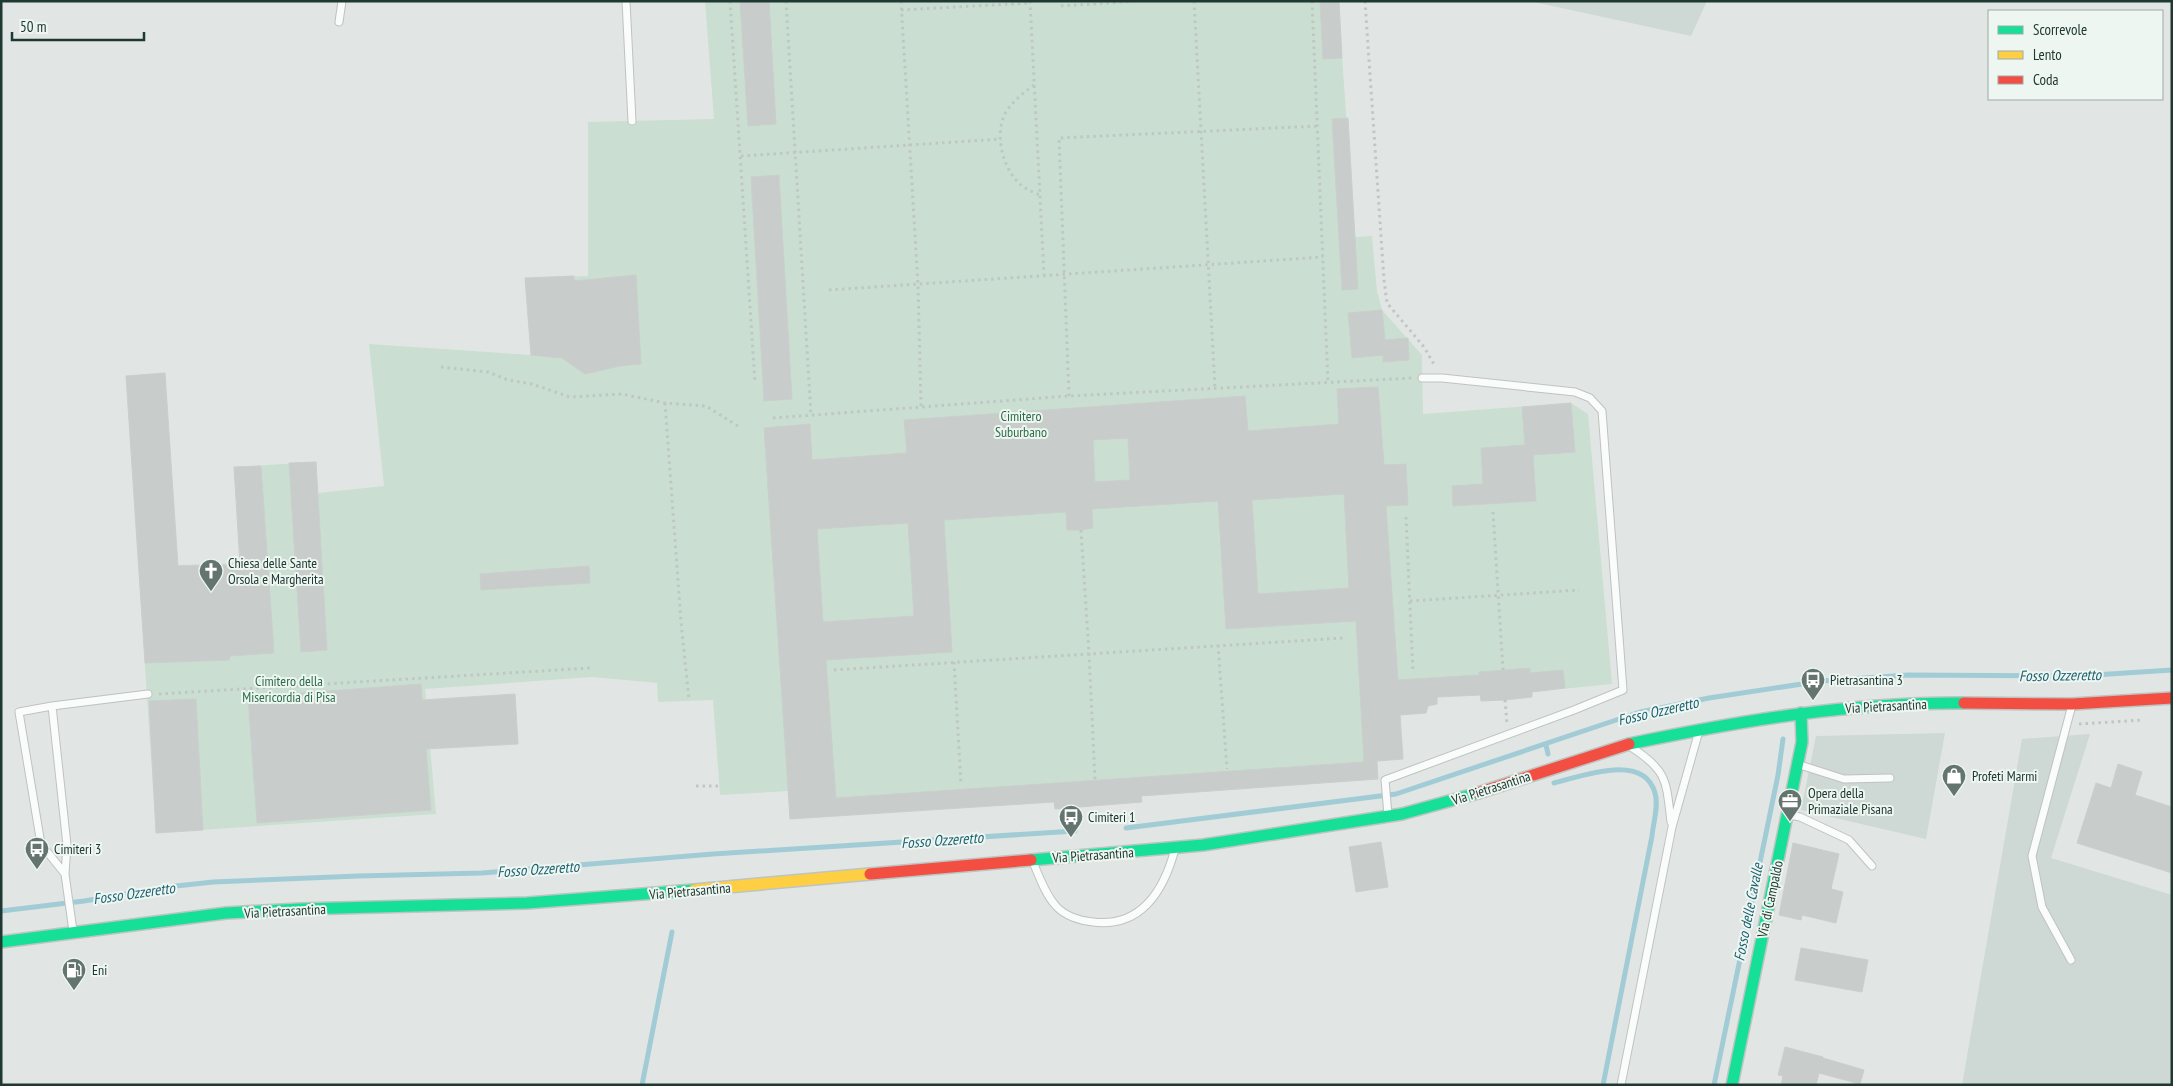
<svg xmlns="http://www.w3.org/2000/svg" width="2173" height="1086" font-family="'PT Sans Narrow',sans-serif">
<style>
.built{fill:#ced8d4}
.green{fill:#cadfd1}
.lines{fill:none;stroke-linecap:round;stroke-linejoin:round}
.stream{stroke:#a2ccd5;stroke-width:5}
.building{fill:#c8cdcb;stroke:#cacfcd;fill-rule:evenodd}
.lane-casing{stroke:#bec3c1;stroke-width:9}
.fast-casing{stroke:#bdc4c1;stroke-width:14}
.slow-casing{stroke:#bdc4c1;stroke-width:14}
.jam-casing{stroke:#bdc4c1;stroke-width:14}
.path{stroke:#bfc7c5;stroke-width:3;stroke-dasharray:2.5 4;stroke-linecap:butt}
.lane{stroke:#fafbfb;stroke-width:7}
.fast{stroke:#16e098;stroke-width:11}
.slow{stroke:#ffcf43;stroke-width:11}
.jam{stroke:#f24e42;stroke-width:11}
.labels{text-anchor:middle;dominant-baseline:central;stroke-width:4;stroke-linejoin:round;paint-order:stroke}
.park-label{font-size:14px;fill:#2c6d46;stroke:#eef6f2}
.poi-label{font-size:14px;fill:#203832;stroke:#eef6f2;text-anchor:start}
.street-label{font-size:14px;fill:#203832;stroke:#eef6f2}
.water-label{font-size:15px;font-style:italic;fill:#1d6171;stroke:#eef6f2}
</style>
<rect width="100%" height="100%" fill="#e1e6e4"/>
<path class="built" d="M1529,1H1707L1691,36Z
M1945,733L1926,839L1801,810L1816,736Z
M2090,734L2051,858L2172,895V1085H1962L2022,739Z"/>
<path class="green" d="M705,1H1338L1355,237L1372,236L1377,291L1382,310L1422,355L1423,414L1571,403L1588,414L1612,684L1532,692V697L1481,701L1480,695L1438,697L1437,704L1428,706L1426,713L1400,715L1403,759L1377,761L1378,779L1142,796V802L1055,809L1054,802L790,819L788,791L720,795L713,700L658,702L657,683L592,677L425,689L436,814L156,833L126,376L165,373L178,565L240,563L234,467L316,462L318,493L384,486L369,344L531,355L525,278L588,276V122L714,119Z"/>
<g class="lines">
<path class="stream" d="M1546,745L1548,754
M1554,783C1582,776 1644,752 1655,793C1659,805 1653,824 1652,836L1603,1085
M1126,828L1396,794L1640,712L1709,698L1822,681L1908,675L2079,676L2172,670
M1,911L84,901L167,887L213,882L358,876L482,873L713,854L1075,831
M642,1085L672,932
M1714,1085L1778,775L1783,739"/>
</g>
<path class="building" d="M740,1H769L776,124L748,126Z
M1320,1H1339L1342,58L1323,59Z
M1348,118L1358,289L1342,290L1332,119Z
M779,175L792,399L764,401L751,177Z
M636,275L641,364L620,366L585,374L562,358L531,355L525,278L574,276V281Z
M1382,310L1385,340L1408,338L1409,360L1383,362V355L1352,358L1348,313Z
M165,373L178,566L240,565L234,467L261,466L274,653L230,656L229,660L145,663L126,376Z
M1378,387L1384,465L1406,464L1408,505L1386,506L1398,680L1479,675V672L1530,668V673L1563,670L1565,688L1532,692V697L1505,700L1481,701L1480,695L1437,697V704L1428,706L1426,713L1400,715L1403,759L1377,761L1378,779L1141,796L1142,802L1055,809L1054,802L790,819L764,428L810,424L812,460L907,453L904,420L1245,396L1248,431L1339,424L1337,389ZM1128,438L1130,480L1095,482L1093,440ZM1344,494L1349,588L1258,594L1252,500ZM1218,501L1226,629L1356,621L1364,762L836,798L826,660L952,652L944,520L1066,512L1067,530H1081L1093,528L1092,509ZM908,523L914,616L823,622L817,529Z
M1571,403L1575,452L1533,455L1536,501L1453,506L1452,486L1483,484L1481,448L1525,445L1522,407Z
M316,462L327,650L301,652L289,463Z
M589,566L590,583L481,590L480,574Z
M421,684L422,700L515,694L518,744L426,749L431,810L257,823L248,697Z
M196,699L203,830L156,833L149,701Z
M2118,764L2142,772L2135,795L2172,807V873L2077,843L2096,783L2111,788Z
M1381,842L1388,887L1356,892L1349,847Z
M1793,843L1839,854L1831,889L1843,892L1836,923L1802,915L1801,920L1779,915Z
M1801,948L1868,960L1862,992L1795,980Z
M1785,1047L1823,1057V1058L1864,1070L1860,1084L1819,1073L1816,1085H1781L1783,1076L1778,1075Z"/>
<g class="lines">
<defs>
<path id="lane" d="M626,1L632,121
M339,22L342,1
M52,706L67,845L65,874L73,931
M1631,747C1668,771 1666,781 1671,822
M1800,765L1844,779L1890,778
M1388,815L1385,780L1574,710L1623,690L1602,411L1590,398L1575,392L1442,378H1422
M1790,815L1800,817L1849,840L1872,866
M1033,862C1039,876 1045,894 1056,906C1065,916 1080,921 1093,922C1142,928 1164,890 1175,849
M65,874L41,844L19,712L52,706L148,694
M2071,960L2042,907L2032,856L2072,705
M1621,1085L1672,827L1699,731"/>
<path id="fast" d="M1629,744C1739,721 1851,702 1964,703
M1031,860L1203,845L1402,814L1478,793
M1,942L226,913L300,909L527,903L694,890
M1732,1085L1802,742L1801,713"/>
<path id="slow" d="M694,890L870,874"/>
<path id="jam" d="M1964,703L2072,704L2172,698
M1478,793L1629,744
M870,874L1031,860"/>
</defs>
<use href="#lane" class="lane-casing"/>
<use href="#fast" class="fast-casing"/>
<use href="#slow" class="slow-casing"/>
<use href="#jam" class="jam-casing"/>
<path class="path" d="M730,1L755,383
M786,1L811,415
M901,1L918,285L921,406
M1030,1L1044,275
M1194,1L1215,388
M1312,1L1328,383
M1365,1L1384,280L1387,303L1424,347L1435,366
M1061,6L1138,1
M901,10L1030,3
M1034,85C1023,93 1010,103 1004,116C995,137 1003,169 1020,184C1025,189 1033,192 1040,195
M741,156L1001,139
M829,290L1323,257
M441,367L488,372L508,380L532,384L570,397L622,394L665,403L706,406L741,428
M1069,396L1059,138L1318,126
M665,403L681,622L689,700
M773,418L1069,396L1412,378
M1493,512L1503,670
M1406,517L1413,673
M1081,530L1089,653L1095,780
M1410,601L1579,590
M1218,645L1227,769
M954,662L961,785
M834,670L1343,638
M159,694L590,668
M1505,700L1507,724
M2079,724L2143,720
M696,786H720"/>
<use href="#lane" class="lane"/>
<use href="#fast" class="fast"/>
<use href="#slow" class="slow"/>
<use href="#jam" class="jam"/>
</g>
<defs>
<symbol id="church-pin" viewBox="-11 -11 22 30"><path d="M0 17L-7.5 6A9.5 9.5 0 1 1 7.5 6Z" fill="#647570" stroke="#eef6f2"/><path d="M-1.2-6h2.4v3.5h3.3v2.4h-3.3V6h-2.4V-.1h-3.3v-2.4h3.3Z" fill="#fff"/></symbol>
<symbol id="bus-pin" viewBox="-11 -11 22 30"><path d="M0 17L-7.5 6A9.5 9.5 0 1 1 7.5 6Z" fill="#647570" stroke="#eef6f2"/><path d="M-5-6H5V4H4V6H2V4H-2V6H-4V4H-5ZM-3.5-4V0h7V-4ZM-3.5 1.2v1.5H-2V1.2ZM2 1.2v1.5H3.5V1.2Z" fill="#fff"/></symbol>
<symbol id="shop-pin" viewBox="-11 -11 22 30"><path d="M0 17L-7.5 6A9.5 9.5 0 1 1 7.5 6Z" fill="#647570" stroke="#eef6f2"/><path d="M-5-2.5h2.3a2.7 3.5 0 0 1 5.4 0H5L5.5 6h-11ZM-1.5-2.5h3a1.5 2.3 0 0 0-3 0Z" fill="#fff"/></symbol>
<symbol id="office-pin" viewBox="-11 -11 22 30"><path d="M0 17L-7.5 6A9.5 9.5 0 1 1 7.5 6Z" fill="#647570" stroke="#eef6f2"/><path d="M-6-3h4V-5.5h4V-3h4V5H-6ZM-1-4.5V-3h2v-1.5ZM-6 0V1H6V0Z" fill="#fff"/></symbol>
<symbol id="fuel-pin" viewBox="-11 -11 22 30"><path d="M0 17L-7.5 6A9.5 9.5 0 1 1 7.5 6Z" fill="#647570" stroke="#eef6f2"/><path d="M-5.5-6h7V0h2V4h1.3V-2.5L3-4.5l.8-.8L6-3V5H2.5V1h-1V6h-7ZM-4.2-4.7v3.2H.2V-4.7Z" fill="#fff"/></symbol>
</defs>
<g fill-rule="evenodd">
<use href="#church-pin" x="197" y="557" width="28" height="38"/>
<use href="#bus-pin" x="1799" y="666" width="28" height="38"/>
<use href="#shop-pin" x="1940" y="762" width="28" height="38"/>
<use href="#office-pin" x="1776" y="787" width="28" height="38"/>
<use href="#bus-pin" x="1057" y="803" width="28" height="38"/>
<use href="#bus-pin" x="23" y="835" width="28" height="38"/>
<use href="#fuel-pin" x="60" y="956" width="28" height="38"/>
</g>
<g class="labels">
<g class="park-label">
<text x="1021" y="416">Cimitero<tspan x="1021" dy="16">Suburbano</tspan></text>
<text x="289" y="681">Cimitero della<tspan x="289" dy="16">Misericordia di Pisa</tspan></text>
</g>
<g class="poi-label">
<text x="228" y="563">Chiesa delle Sante<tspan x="228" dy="16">Orsola e Margherita</tspan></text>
<text x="1830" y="680">Pietrasantina 3</text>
<text x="1972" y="776">Profeti Marmi</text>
<text x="1808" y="793">Opera della<tspan x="1808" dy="16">Primaziale Pisana</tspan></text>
<text x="1088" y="817">Cimiteri 1</text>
<text x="54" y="849">Cimiteri 3</text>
<text x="92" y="970">Eni</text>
</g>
<g class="street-label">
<text transform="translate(1886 706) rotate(-3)">Via Pietrasantina</text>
<text transform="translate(1491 788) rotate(-18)">Via Pietrasantina</text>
<text transform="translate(1093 855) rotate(-4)">Via Pietrasantina</text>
<text transform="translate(690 891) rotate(-5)">Via Pietrasantina</text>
<text transform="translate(1770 899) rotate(-78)">Via di Campaldo</text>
<text transform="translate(285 911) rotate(-3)">Via Pietrasantina</text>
</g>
<g class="water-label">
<text transform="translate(2060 675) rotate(-1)">Fosso Ozzeretto</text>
<text transform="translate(1658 711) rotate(-13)">Fosso Ozzeretto</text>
<text transform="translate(942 840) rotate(-4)">Fosso Ozzeretto</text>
<text transform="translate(538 869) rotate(-4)">Fosso Ozzeretto</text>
<text transform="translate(134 893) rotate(-8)">Fosso Ozzeretto</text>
<text transform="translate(1748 912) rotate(-79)">Fosso delle Cavalle</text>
</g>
</g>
<rect width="2173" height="1086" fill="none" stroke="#203832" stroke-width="5"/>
<rect x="1988" y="10" width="175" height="90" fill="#eef6f2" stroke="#9caaa5"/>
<rect x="1998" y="26" width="25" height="8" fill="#16e098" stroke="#9caaa5"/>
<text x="2033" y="35" font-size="15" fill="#203832">Scorrevole</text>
<rect x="1998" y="51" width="25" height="8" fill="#ffcf43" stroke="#9caaa5"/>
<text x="2033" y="60" font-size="15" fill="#203832">Lento</text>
<rect x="1998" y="76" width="25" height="8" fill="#f24e42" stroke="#9caaa5"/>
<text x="2033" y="85" font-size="15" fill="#203832">Coda</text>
<path d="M12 32v8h132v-8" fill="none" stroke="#203832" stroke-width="2.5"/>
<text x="20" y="32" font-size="15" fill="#203832" stroke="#eef6f2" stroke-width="4" paint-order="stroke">50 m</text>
</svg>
